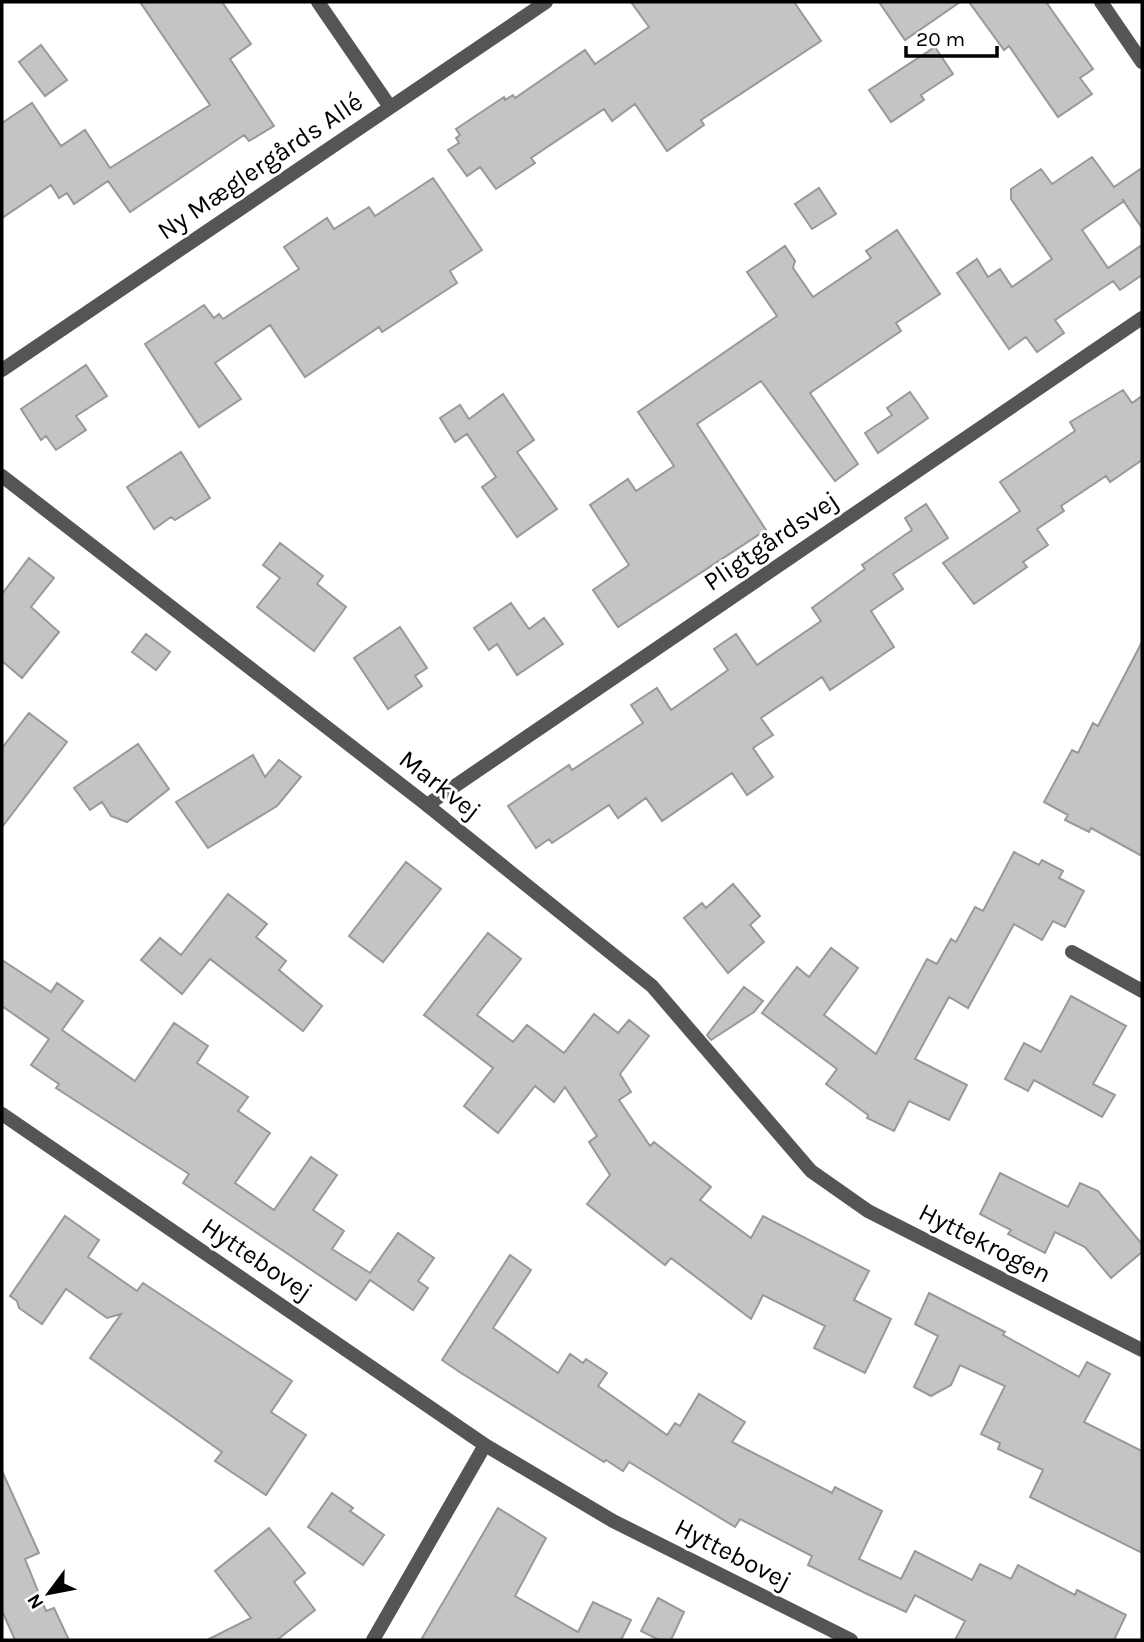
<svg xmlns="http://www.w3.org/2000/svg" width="1144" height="1642" font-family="Karla,sans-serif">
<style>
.building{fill:#c4c4c4;stroke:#999;stroke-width:2}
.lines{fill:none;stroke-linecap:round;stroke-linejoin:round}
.street{stroke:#555;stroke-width:14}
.labels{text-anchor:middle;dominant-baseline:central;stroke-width:6;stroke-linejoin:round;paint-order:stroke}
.street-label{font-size:26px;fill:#000;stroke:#fff}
</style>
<rect width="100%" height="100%" fill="#fff"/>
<path class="building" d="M140,2H222L251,44L230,59L274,126L249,141L244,135L130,212L108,181L74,204L67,193L59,198L51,185L2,218V123L32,103L61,146L85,130L110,168L210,105Z
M631,2H794L821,41L701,120L704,125L667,151L635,104L612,121L604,109L531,158L535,163L496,189L480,167L467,176L448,150L459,143L456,138L460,135L456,129L504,97L505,100L513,95L515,98L585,50L595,64L649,27Z
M879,2H960L905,40Z
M969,2H1046L1093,69L1080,78L1092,94L1058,117L1009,46L1004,50Z
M41,45L67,80L45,96L19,62Z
M935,47L953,74L921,95L924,100L891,122L869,90Z
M1092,157L1114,187L1142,168V228L1122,199L1124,201L1082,230L1108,268L1142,245V275L1120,290L1113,281L1055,320L1064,333L1037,352L1026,337L1009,349L957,273L977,259L988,277L1000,269L1012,287L1052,259L1011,199V189L1041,169L1052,184Z
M433,178L482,250L450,271L457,283L382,332L379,327L305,377L270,325L215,363L241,399L199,427L145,344L204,305L214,318L219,314L223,319L299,269L284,247L327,218L334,229L369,207L375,216Z
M819,188L836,214L812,229L795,204Z
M897,230L940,294L896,323L901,331L810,393L858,464L835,481L761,381L697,424L766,530L618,627L593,590L629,565L590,505L628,479L636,491L674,466L638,412L777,316L747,272L785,246L795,261L793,268L813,297L871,258L866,251Z
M86,365L107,396L76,416L86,430L56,450L46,436L41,440L21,409Z
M1123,390L1132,403L1142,396V460L1110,482L1106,476L1061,506L1064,511L1037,529L1048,545L1023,562L1027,567L974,604L943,563L1020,511L1000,482L1075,431L1070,422Z
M910,392L928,418L878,453L865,433L892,415L887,408Z
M503,394L534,440L517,452L557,509L517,537L482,487L496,477L467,434L455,442L440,418L460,405L469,419Z
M181,452L210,498L175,520L171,517L154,529L127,487Z
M926,504L948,538L893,574L903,589L871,611L894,647L830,690L822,677L761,718L773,735L753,748L773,777L747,795L732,773L662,821L646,798L618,818L609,805L552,843L549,839L536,848L508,806L569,765L572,770L643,723L631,705L657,688L671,710L728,670L714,649L736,634L757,665L821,621L812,608L865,569L862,565L912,530L905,518Z
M280,543L323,576L317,584L346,607L314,651L257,607L280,578L263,565Z
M29,558L54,578L31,607L59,632L22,678L2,661V594Z
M511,603L529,629L544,618L563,644L517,675L497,644L489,650L474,628Z
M400,627L427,668L415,676L422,686L388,709L354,658Z
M146,634L170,652L156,670L132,652Z
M1142,642V856L1091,828L1089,832L1065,820L1068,815L1044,802L1072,750L1078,753L1093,723L1098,726Z
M29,713L67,742L2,827V748Z
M138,744L169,789L127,822L111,816L102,802L90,810L74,788Z
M253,755L265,777L279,760L301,777L277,806L208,848L176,802Z
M1014,852L1039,865L1042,860L1063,871L1059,878L1084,891L1065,927L1053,921L1042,940L1014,924L968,1008L949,997L915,1059L967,1085L949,1120L909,1101L894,1131L867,1118L868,1115L826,1084L837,1069L762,1013L797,967L809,977L831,948L858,968L824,1015L876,1054L927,959L937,964L951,939L956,942L975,907L983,911Z
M406,862L441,889L383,962L349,936Z
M733,884L760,916L750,925L764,942L728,973L684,918L702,903L706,908Z
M228,894L267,924L256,937L286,961L279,970L322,1006L303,1031L210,959L182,994L141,960L160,938L181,955Z
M488,933L521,959L477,1015L513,1042L527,1025L564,1053L594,1014L618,1033L629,1020L649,1036L620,1074L631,1092L619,1100L650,1146L654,1142L711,1187L700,1200L751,1238L763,1216L869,1271L854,1300L891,1319L865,1373L814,1348L825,1326L763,1295L751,1319L671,1258L665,1265L587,1204L610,1175L589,1142L597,1136L565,1087L554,1102L535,1086L498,1133L464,1106L493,1068L424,1015Z
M2,960L51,992L57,983L83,1001L62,1030L135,1081L174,1023L208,1046L197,1063L248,1097L238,1111L270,1133L235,1183L274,1210L311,1157L337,1175L313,1210L344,1231L332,1249L370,1273L398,1233L434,1258L418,1281L428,1288L413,1310L370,1280L356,1300L183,1183L189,1174L56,1088L59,1084L31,1065L49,1039L2,1006Z
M744,987L763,1001L754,1012L711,1040L707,1035Z
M1071,996L1126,1026L1093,1084L1115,1095L1102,1117L1034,1080L1028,1091L1005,1079L1024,1043L1041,1052Z
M1000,1173L1068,1207L1080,1183L1098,1191L1142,1244V1252L1111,1278L1085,1247L1055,1232L1045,1253L1008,1234L1011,1230L980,1214Z
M65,1216L99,1240L88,1257L137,1291L143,1283L292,1381L271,1412L306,1435L266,1495L215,1461L222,1452L90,1358L121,1314L107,1318L66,1289L42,1324L19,1308L17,1301L10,1296Z
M510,1255L531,1270L493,1328L558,1373L570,1354L583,1363L586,1359L607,1373L598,1386L667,1435L675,1423L680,1426L699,1394L745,1422L732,1442L832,1493L835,1487L882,1511L859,1559L901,1579L915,1551L972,1580L980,1564L1011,1579L1018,1565L1075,1595L1077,1590L1126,1615L1114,1640H955L965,1621L915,1595L906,1612L865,1593L808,1565L812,1556L740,1519L735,1527L629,1462L623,1471L606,1460L604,1462L461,1373L442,1360Z
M929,1293L1005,1332L1003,1335L1079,1377L1087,1362L1110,1374L1084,1422L1142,1451V1553L1030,1497L1043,1470L998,1449L1000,1443L981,1434L1005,1386L960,1365L951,1385L931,1396L914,1387L938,1336L915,1324Z
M2,1471L39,1553L25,1559L46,1611L54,1608L69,1640H15L2,1611Z
M332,1493L353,1508L350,1511L384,1535L363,1565L308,1527Z
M498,1508L546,1538L515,1596L578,1632L593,1602L631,1620L621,1640H421Z
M269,1528L305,1573L294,1582L315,1610L277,1640H207L251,1618L215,1571Z
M658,1598L684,1612L671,1640H659L641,1631Z"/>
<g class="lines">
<path class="street" d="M318,2L390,107
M1101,2L1142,62
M2,370L546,2
M2,476L422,801L652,986L811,1171L868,1211L1142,1350
M427,805L1142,318
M1072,952L1142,991
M2,1114L485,1445L613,1521L851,1640
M373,1640L485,1445"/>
</g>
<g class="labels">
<g class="street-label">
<text transform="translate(260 166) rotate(-34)">Ny Mæglergårds Allé</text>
<text transform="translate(771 541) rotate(-34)">Pligtgårdsvej</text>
<text transform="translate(440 785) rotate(38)">Markvej</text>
<text transform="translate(985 1243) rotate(27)">Hyttekrogen</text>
<text transform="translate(257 1259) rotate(34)">Hyttebovej</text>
<text transform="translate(733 1554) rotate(27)">Hyttebovej</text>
</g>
</g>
<rect width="1144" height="1642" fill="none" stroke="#000000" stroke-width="7"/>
<g transform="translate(49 1593) rotate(238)" stroke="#ffffff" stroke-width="5" paint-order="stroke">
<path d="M0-5L12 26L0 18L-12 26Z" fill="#000000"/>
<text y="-10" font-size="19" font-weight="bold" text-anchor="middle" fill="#000000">N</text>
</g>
<path d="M906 46v10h91v-10" fill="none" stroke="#000000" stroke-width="3.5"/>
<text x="916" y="46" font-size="21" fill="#000000" stroke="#ffffff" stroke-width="5" paint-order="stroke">20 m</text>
</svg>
